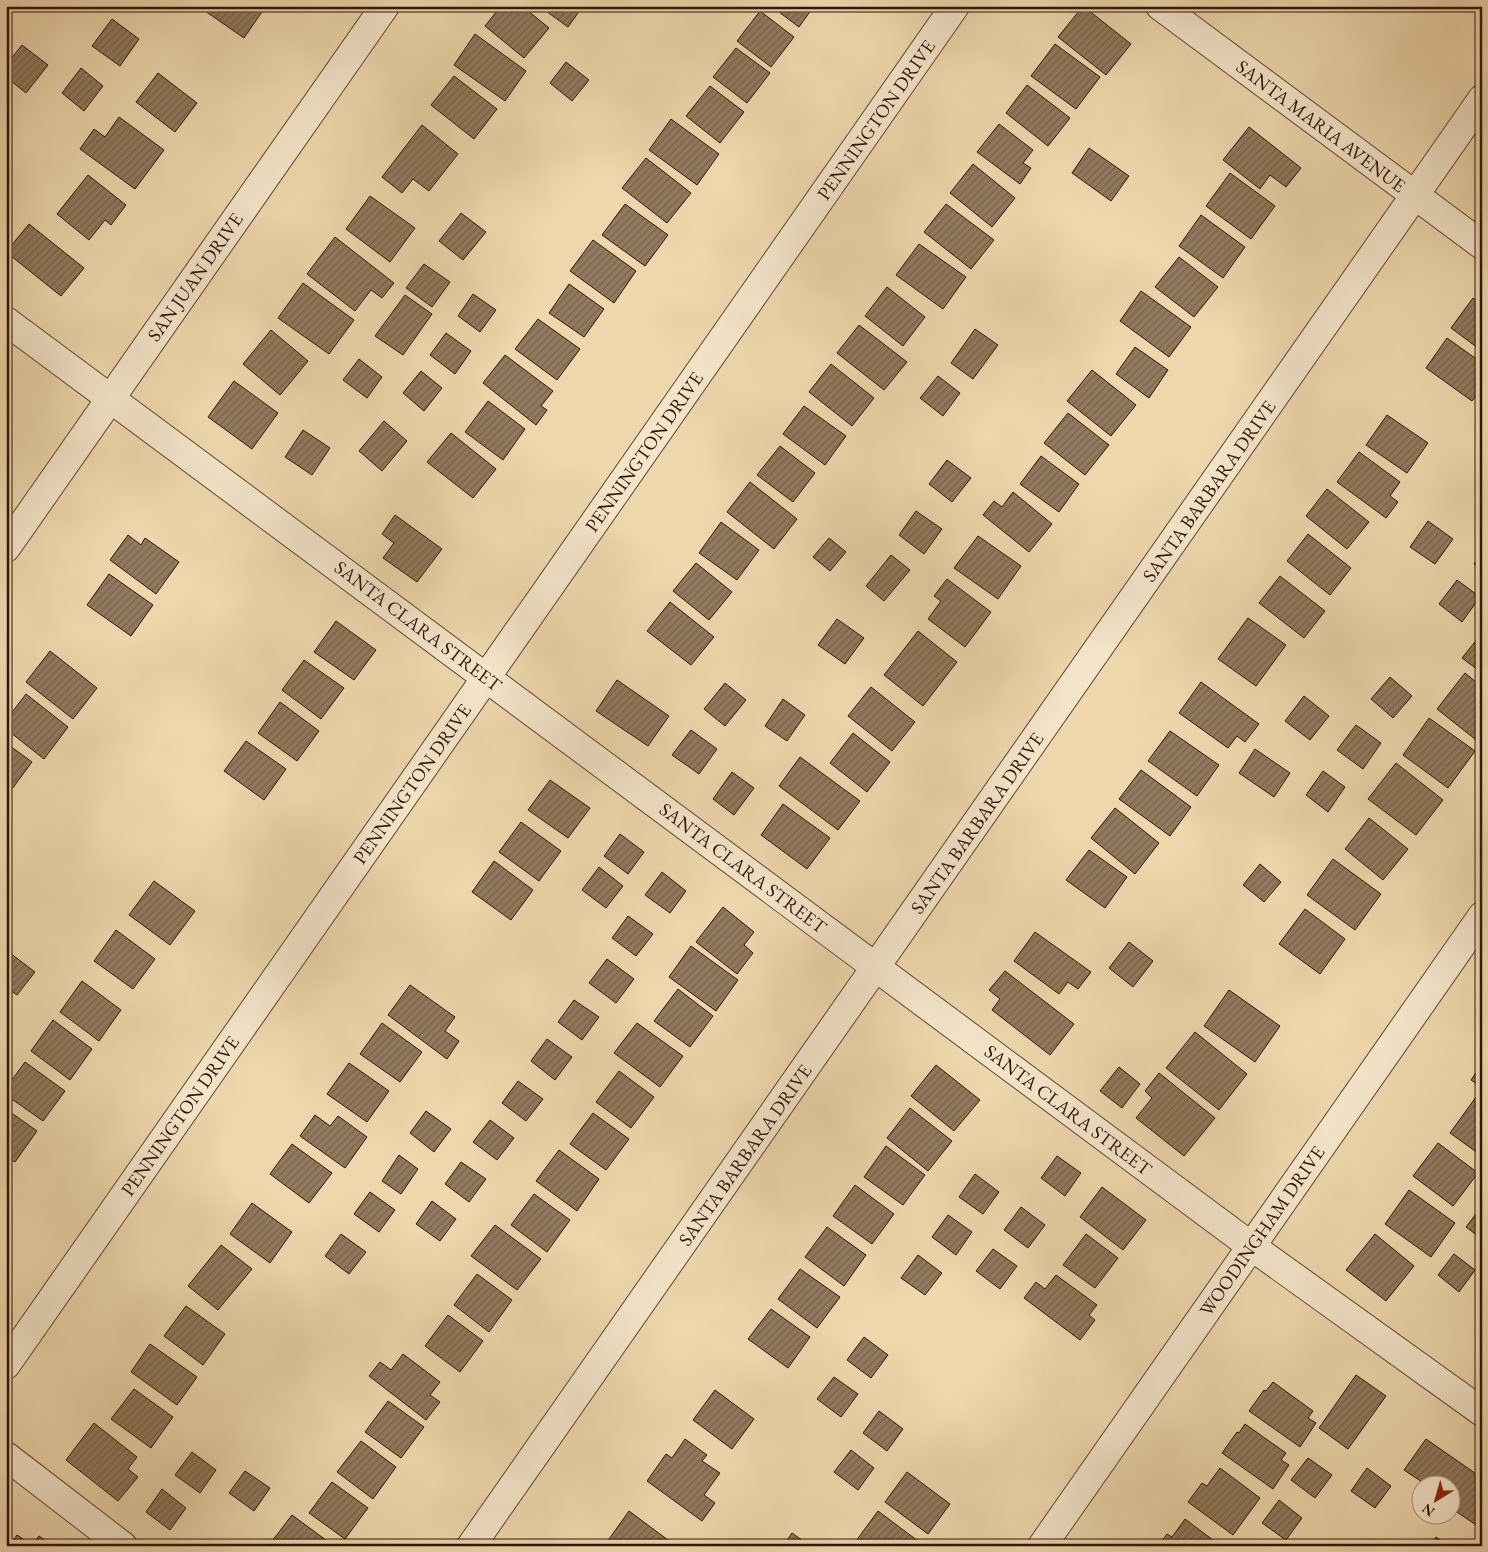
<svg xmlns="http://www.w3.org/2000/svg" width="1488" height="1552" font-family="'EB Garamond',serif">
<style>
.building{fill:url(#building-hatch);stroke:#301508}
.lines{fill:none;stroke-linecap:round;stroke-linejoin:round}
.minor-casing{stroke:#604631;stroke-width:30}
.minor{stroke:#f4e5ca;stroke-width:28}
.labels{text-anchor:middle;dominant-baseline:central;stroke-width:4;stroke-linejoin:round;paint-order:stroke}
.street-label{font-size:19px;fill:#301508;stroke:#f4e5ca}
</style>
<defs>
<pattern id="building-hatch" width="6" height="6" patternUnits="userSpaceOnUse" patternTransform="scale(1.25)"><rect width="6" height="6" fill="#937a5e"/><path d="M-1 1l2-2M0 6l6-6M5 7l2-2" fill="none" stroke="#78634c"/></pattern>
</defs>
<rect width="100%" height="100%" fill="#eed7ad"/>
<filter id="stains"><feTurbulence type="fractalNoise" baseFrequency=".004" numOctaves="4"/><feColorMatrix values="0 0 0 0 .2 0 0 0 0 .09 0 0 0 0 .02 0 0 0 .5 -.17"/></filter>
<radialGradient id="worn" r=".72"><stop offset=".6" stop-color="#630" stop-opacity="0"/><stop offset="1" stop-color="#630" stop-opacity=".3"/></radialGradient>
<path class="building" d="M209,6H266L244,38L205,11Z
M501,6H522L549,28L524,58L485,26Z
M539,6H583L568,27Z
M771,6H814L799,27Z
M1083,6L1131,44L1106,75L1058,37Z
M760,11L794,37L771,67L737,41Z
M112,19L139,39L120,66L92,46Z
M475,34L526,71L505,101L454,65Z
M1055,44L1100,77L1076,109L1031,76Z
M22,45L48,65L26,93L6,77V65Z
M736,48L770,73L747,103L713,77Z
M566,62L589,80L572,101L550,83Z
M81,68L103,86L84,111L62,93Z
M158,73L197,103L175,132L136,102Z
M454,76L497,109L474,139L431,105Z
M1027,85L1070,118L1048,146L1006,113Z
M710,86L744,112L720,143L686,116Z
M119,117L164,150L135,189L80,149L94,129L105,137Z
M671,119L719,154L697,185L649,150Z
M999,124L1033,150L1023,163L1031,168L1020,184L977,152Z
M422,125L458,154L429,191L413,179L402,193L382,177Z
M1249,127L1301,168L1286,187L1270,175L1260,189L1223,160Z
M1089,148L1129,176L1111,201L1072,173Z
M646,158L691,193L667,223L622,188Z
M973,164L1015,198L992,227L950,193Z
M1230,173L1275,206L1251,239L1206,206Z
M88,175L126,205L111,225L105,220L89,240L57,214Z
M370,196L415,228L390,262L346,229Z
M625,204L668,235L645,266L602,235Z
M946,204L994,240L971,269L924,232Z
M461,213L486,232L463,260L439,241Z
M1201,215L1245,247L1223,278L1179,246Z
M29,224L84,268L61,296L6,252Z
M335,237L394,283L382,298L371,290L355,311L307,274Z
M593,240L636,271L614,303L570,271Z
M919,244L966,277L943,309L896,275Z
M1179,257L1218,287L1194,317L1155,287Z
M424,264L450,282L432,307L406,288Z
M303,283L354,320L329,354L278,318Z
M569,284L604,309L584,337L549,313Z
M887,287L925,317L903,346L865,316Z
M1141,291L1191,327L1169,357L1120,321Z
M473,294L496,310L480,332L458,316Z
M405,295L432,314L403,355L375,336Z
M1473,298L1482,305V351L1451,328Z
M538,319L580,349L557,380L515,349Z
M859,325L907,362L884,390L837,353Z
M975,329L998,345L973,379L951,363Z
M271,330L308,361L280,395L243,364Z
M446,333L471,351L455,374L430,355Z
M1447,338L1482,363V388L1472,401L1426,368Z
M1135,347L1168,370L1149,398L1116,374Z
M505,355L553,391L541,406L547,410L536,425L483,383Z
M359,359L382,377L367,398L343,380Z
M831,364L874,398L852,426L809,392Z
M1092,370L1136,405L1111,436L1067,401Z
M421,371L442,388L424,411L403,393Z
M938,376L960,393L943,416L920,398Z
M234,381L278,413L252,449L208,417Z
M488,401L525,429L503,460L465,432Z
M804,406L846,436L825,465L783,434Z
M1068,413L1109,445L1085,475L1044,443Z
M1387,415L1428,443L1407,473L1366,445Z
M384,421L407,441L382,471L359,451Z
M303,430L330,448L312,475L285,457Z
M451,433L496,469L473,498L427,462Z
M780,446L815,473L793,502L757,475Z
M1359,452L1400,482L1390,496L1398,502L1386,518L1337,482Z
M1041,456L1079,484L1059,512L1020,484Z
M947,460L971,478L952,502L929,484Z
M750,482L797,519L774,549L727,512Z
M1327,489L1369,522L1347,549L1306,516Z
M1013,492L1052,524L1029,552L983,515L994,501L1002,507Z
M916,511L942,529L924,554L899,535Z
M395,515L442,549L417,582L383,558L394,543L382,534Z
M1428,521L1453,539L1435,564L1410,547Z
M721,522L759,550L737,580L699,553Z
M1308,534L1351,568L1330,595L1287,561Z
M128,535L141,545L145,538L179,562L156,594L110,560Z
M978,536L1021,566L998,599L954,568Z
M829,538L846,552L830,571L813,557Z
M1482,554V569L1474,564Z
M891,555L910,570L884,601L866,586Z
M696,563L732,592L709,620L673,591Z
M109,574L153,605L131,636L87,605Z
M1280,576L1325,611L1304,638L1259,603Z
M947,579L991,612L965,647L928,619L941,601L934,596Z
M1457,580L1480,597L1462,622L1439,604Z
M670,602L714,637L691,665L647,631Z
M1248,618L1286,645L1256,686L1218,659Z
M837,619L864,638L845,664L818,645Z
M336,621L376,650L354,680L314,652Z
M918,631L957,662L923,706L884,675Z
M1482,633V673L1462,658Z
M50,651L97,688L73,719L26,682Z
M304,660L344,688L321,719L282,690Z
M1465,673L1482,687L1480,743L1437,709Z
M1390,677L1412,696L1393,718L1371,699Z
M617,680L669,716L648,746L596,711Z
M1201,682L1259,724L1245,742L1237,736L1228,748L1179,713Z
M725,683L746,700L725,726L704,709Z
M871,687L915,722L892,751L848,716Z
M26,694L68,727L44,759L6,729V720Z
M1304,696L1329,716L1310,740L1285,721Z
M783,699L805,715L787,741L765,726Z
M280,702L319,731L297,761L258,733Z
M1429,718L1475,751L1448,788L1403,755Z
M1356,725L1381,743L1363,769L1337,750Z
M691,730L717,749L699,774L672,755Z
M1170,731L1219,765L1197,796L1148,761Z
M853,733L890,762L867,792L830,763Z
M246,741L286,769L264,800L224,771Z
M6,743L32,762L9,793L6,790Z
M1255,749L1290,773L1274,797L1239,773Z
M800,757L860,801L838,830L779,786Z
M1396,763L1443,800L1416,835L1368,799Z
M1141,770L1191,807L1170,836L1119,799Z
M1323,771L1345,787L1328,812L1306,795Z
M732,772L754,788L734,815L713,799Z
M550,780L590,808L568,838L528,810Z
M783,804L830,838L807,869L761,835Z
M1115,808L1159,843L1135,874L1091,838Z
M1369,818L1408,849L1383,880L1345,849Z
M521,822L561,851L539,881L499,852Z
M620,834L644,852L628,874L604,856Z
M1089,850L1127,877L1105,908L1066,880Z
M1333,859L1381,894L1355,930L1307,895Z
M494,861L533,890L511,920L472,892Z
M1260,864L1281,882L1264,902L1243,885Z
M599,867L623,886L606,908L582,890Z
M662,872L686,891L670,913L645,895Z
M154,881L195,911L170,945L129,915Z
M723,907L754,932L744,945L753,953L737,974L696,942Z
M1305,909L1345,939L1320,974L1279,944Z
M628,916L653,934L636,956L612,938Z
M116,930L155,959L133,989L94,961Z
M1035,932L1091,972L1078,989L1068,982L1059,994L1014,961Z
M1129,942L1153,961L1133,987L1109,968Z
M691,946L738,980L716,1011L669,977Z
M10,953L35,972L17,995L6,987V957Z
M607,959L634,979L616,1003L589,983Z
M1005,971L1074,1024L1050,1055L992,1010L1000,999L989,990Z
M82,981L121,1010L99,1041L60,1012Z
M410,985L455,1017L445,1031L459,1041L447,1059L388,1015Z
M678,989L713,1016L690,1047L654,1021Z
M1229,990L1280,1026L1255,1062L1204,1026Z
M574,1000L599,1017L582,1040L558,1022Z
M53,1020L92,1049L70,1080L31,1051Z
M382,1023L422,1052L400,1082L360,1054Z
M637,1023L683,1056L660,1087L614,1053Z
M1195,1032L1247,1074L1219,1110L1166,1068Z
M547,1039L572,1057L555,1080L531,1061Z
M25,1062L65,1091L43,1121L6,1095V1088Z
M349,1063L389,1091L367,1122L327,1094Z
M1482,1064V1087L1471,1080Z
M936,1065L980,1100L954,1131L911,1096Z
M1119,1067L1140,1084L1122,1108L1100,1091Z
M619,1071L654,1097L631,1128L596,1102Z
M1159,1073L1215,1118L1184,1156L1136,1118L1152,1098L1145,1091Z
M518,1081L543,1099L526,1121L502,1103Z
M1476,1097L1482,1101V1156L1450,1133Z
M910,1108L952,1141L928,1171L887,1138Z
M6,1109L37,1131L15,1162L6,1156Z
M426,1111L451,1129L434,1152L410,1133Z
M593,1113L629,1139L606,1170L570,1144Z
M315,1115L330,1126L338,1116L367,1137L345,1168L300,1136Z
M490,1120L514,1138L497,1160L473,1142Z
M1438,1143L1478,1173L1453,1206L1413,1176Z
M292,1144L332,1173L309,1203L270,1174Z
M886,1146L925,1175L903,1205L864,1177Z
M559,1150L599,1179L577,1211L536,1181Z
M399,1155L418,1169L401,1194L382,1181Z
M1057,1156L1081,1173L1065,1196L1041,1178Z
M461,1162L486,1179L469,1202L445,1184Z
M975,1174L999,1192L983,1214L959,1197Z
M855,1185L894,1214L872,1244L833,1216Z
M1102,1187L1146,1220L1123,1250L1080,1217Z
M1409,1190L1455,1223L1431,1257L1385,1224Z
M370,1192L395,1210L379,1232L354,1214Z
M534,1194L570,1220L547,1252L511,1225Z
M432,1201L456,1219L440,1241L416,1224Z
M252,1203L292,1232L270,1263L230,1234Z
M1482,1206V1239L1466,1227Z
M1021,1207L1045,1225L1028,1248L1004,1230Z
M948,1215L972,1232L956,1255L932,1237Z
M495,1225L541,1259L517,1290L471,1256Z
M827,1227L866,1255L844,1286L805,1257Z
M341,1234L366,1252L349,1274L325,1256Z
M1086,1234L1118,1258L1095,1288L1063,1265Z
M1375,1234L1414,1266L1386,1301L1346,1270Z
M221,1245L252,1269L218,1310L188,1286Z
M993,1249L1017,1266L1000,1289L976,1271Z
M1454,1254L1475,1270L1459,1292L1438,1275Z
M918,1255L942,1273L925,1295L901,1278Z
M800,1269L840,1297L817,1328L778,1299Z
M477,1274L512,1300L489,1332L454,1305Z
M1056,1275L1097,1305L1089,1315L1095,1320L1080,1340L1024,1298L1036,1282L1045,1289Z
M186,1306L225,1334L203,1365L164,1336Z
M771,1309L810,1337L788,1368L748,1339Z
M448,1315L483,1341L460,1372L425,1346Z
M864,1337L888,1355L871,1378L847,1360Z
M150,1344L197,1377L177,1405L131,1372Z
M403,1354L440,1382L430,1395L440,1402L426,1420L369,1376L380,1362L391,1370Z
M1356,1375L1386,1396L1348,1449L1319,1428Z
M834,1377L858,1394L841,1417L817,1399Z
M1273,1382L1313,1411L1308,1418L1316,1423L1300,1447L1249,1411L1264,1390L1266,1391Z
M134,1389L173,1417L151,1448L111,1419Z
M715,1390L754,1419L732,1449L693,1420Z
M388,1401L424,1427L401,1458L365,1432Z
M879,1411L903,1429L887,1451L863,1433Z
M94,1423L137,1457L128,1469L138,1477L118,1501L66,1460Z
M1245,1424L1286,1453L1281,1460L1289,1465L1273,1489L1222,1453L1237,1432L1239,1433Z
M685,1439L707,1455L702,1461L720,1473L704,1495L715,1503L702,1521L647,1481L666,1454L672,1458Z
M1426,1439L1482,1478V1529L1451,1508L1460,1496L1450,1489V1484H1444L1438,1480L1435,1484H1425L1404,1470Z
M361,1441L396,1467L373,1499L337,1472Z
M851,1450L874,1468L858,1490L834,1472Z
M192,1452L216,1470L200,1493L175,1475Z
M1308,1458L1332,1475L1315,1498L1291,1480Z
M1220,1468L1260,1498L1233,1535L1188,1502L1202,1483L1207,1486Z
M1367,1468L1391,1486L1375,1508L1351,1491Z
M245,1471L270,1488L254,1511L229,1493Z
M907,1472L950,1504L928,1534L885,1502Z
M332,1482L368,1508L345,1539L309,1513Z
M162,1489L186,1508L170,1530L146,1512Z
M1279,1500L1302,1518L1286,1540L1262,1523Z
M629,1511L668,1540L664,1546H611L607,1542Z
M878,1511L922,1544L920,1546H861L856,1541Z
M292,1515L334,1546L269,1545Z
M1185,1519L1221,1546H1158L1167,1534L1172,1537Z
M792,1533L810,1546H783Z
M17,1535L32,1545L39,1536L53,1546H9Z
M1436,1537L1448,1546H1430Z
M720,1541L727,1546H716Z"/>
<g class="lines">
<defs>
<path id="minor" d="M1160,6L1482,245
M6,321L1251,1246L1482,1412
M6,548L385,6
M6,1365L955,6
M6,1456L123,1546
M471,1546L1482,99
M1042,1546L1482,916"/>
</defs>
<use href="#minor" class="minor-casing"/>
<use href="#minor" class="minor"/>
</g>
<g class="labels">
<g class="street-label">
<text transform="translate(876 120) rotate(-55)">PENNINGTON DRIVE</text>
<text transform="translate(1321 126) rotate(37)">SANTA MARIA AVENUE</text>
<text transform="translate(195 277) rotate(-55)">SAN JUAN DRIVE</text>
<text transform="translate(644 452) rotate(-55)">PENNINGTON DRIVE</text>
<text transform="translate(1209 491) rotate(-55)">SANTA BARBARA DRIVE</text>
<text transform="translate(418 626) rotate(37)">SANTA CLARA STREET</text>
<text transform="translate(412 784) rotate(-55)">PENNINGTON DRIVE</text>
<text transform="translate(977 823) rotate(-55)">SANTA BARBARA DRIVE</text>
<text transform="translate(743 868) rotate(37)">SANTA CLARA STREET</text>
<text transform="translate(1068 1110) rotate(37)">SANTA CLARA STREET</text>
<text transform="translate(180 1116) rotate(-55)">PENNINGTON DRIVE</text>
<text transform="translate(745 1155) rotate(-55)">SANTA BARBARA DRIVE</text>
<text transform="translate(1262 1231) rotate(-55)">WOODINGHAM DRIVE</text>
</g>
</g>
<rect width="1488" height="1552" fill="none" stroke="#eed7ad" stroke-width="25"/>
<rect x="8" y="8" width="1473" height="1537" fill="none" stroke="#301508" stroke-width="2.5"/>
<rect x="12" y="12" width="1463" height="1527" fill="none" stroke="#301508"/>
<g transform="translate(1436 1500) rotate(217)"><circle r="24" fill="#f4e5ca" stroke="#a6927c"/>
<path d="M0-4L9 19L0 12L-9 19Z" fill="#8f2418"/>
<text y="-8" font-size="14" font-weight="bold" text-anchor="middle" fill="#301508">N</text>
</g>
<rect width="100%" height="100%" filter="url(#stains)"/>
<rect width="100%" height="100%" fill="url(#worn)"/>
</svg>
